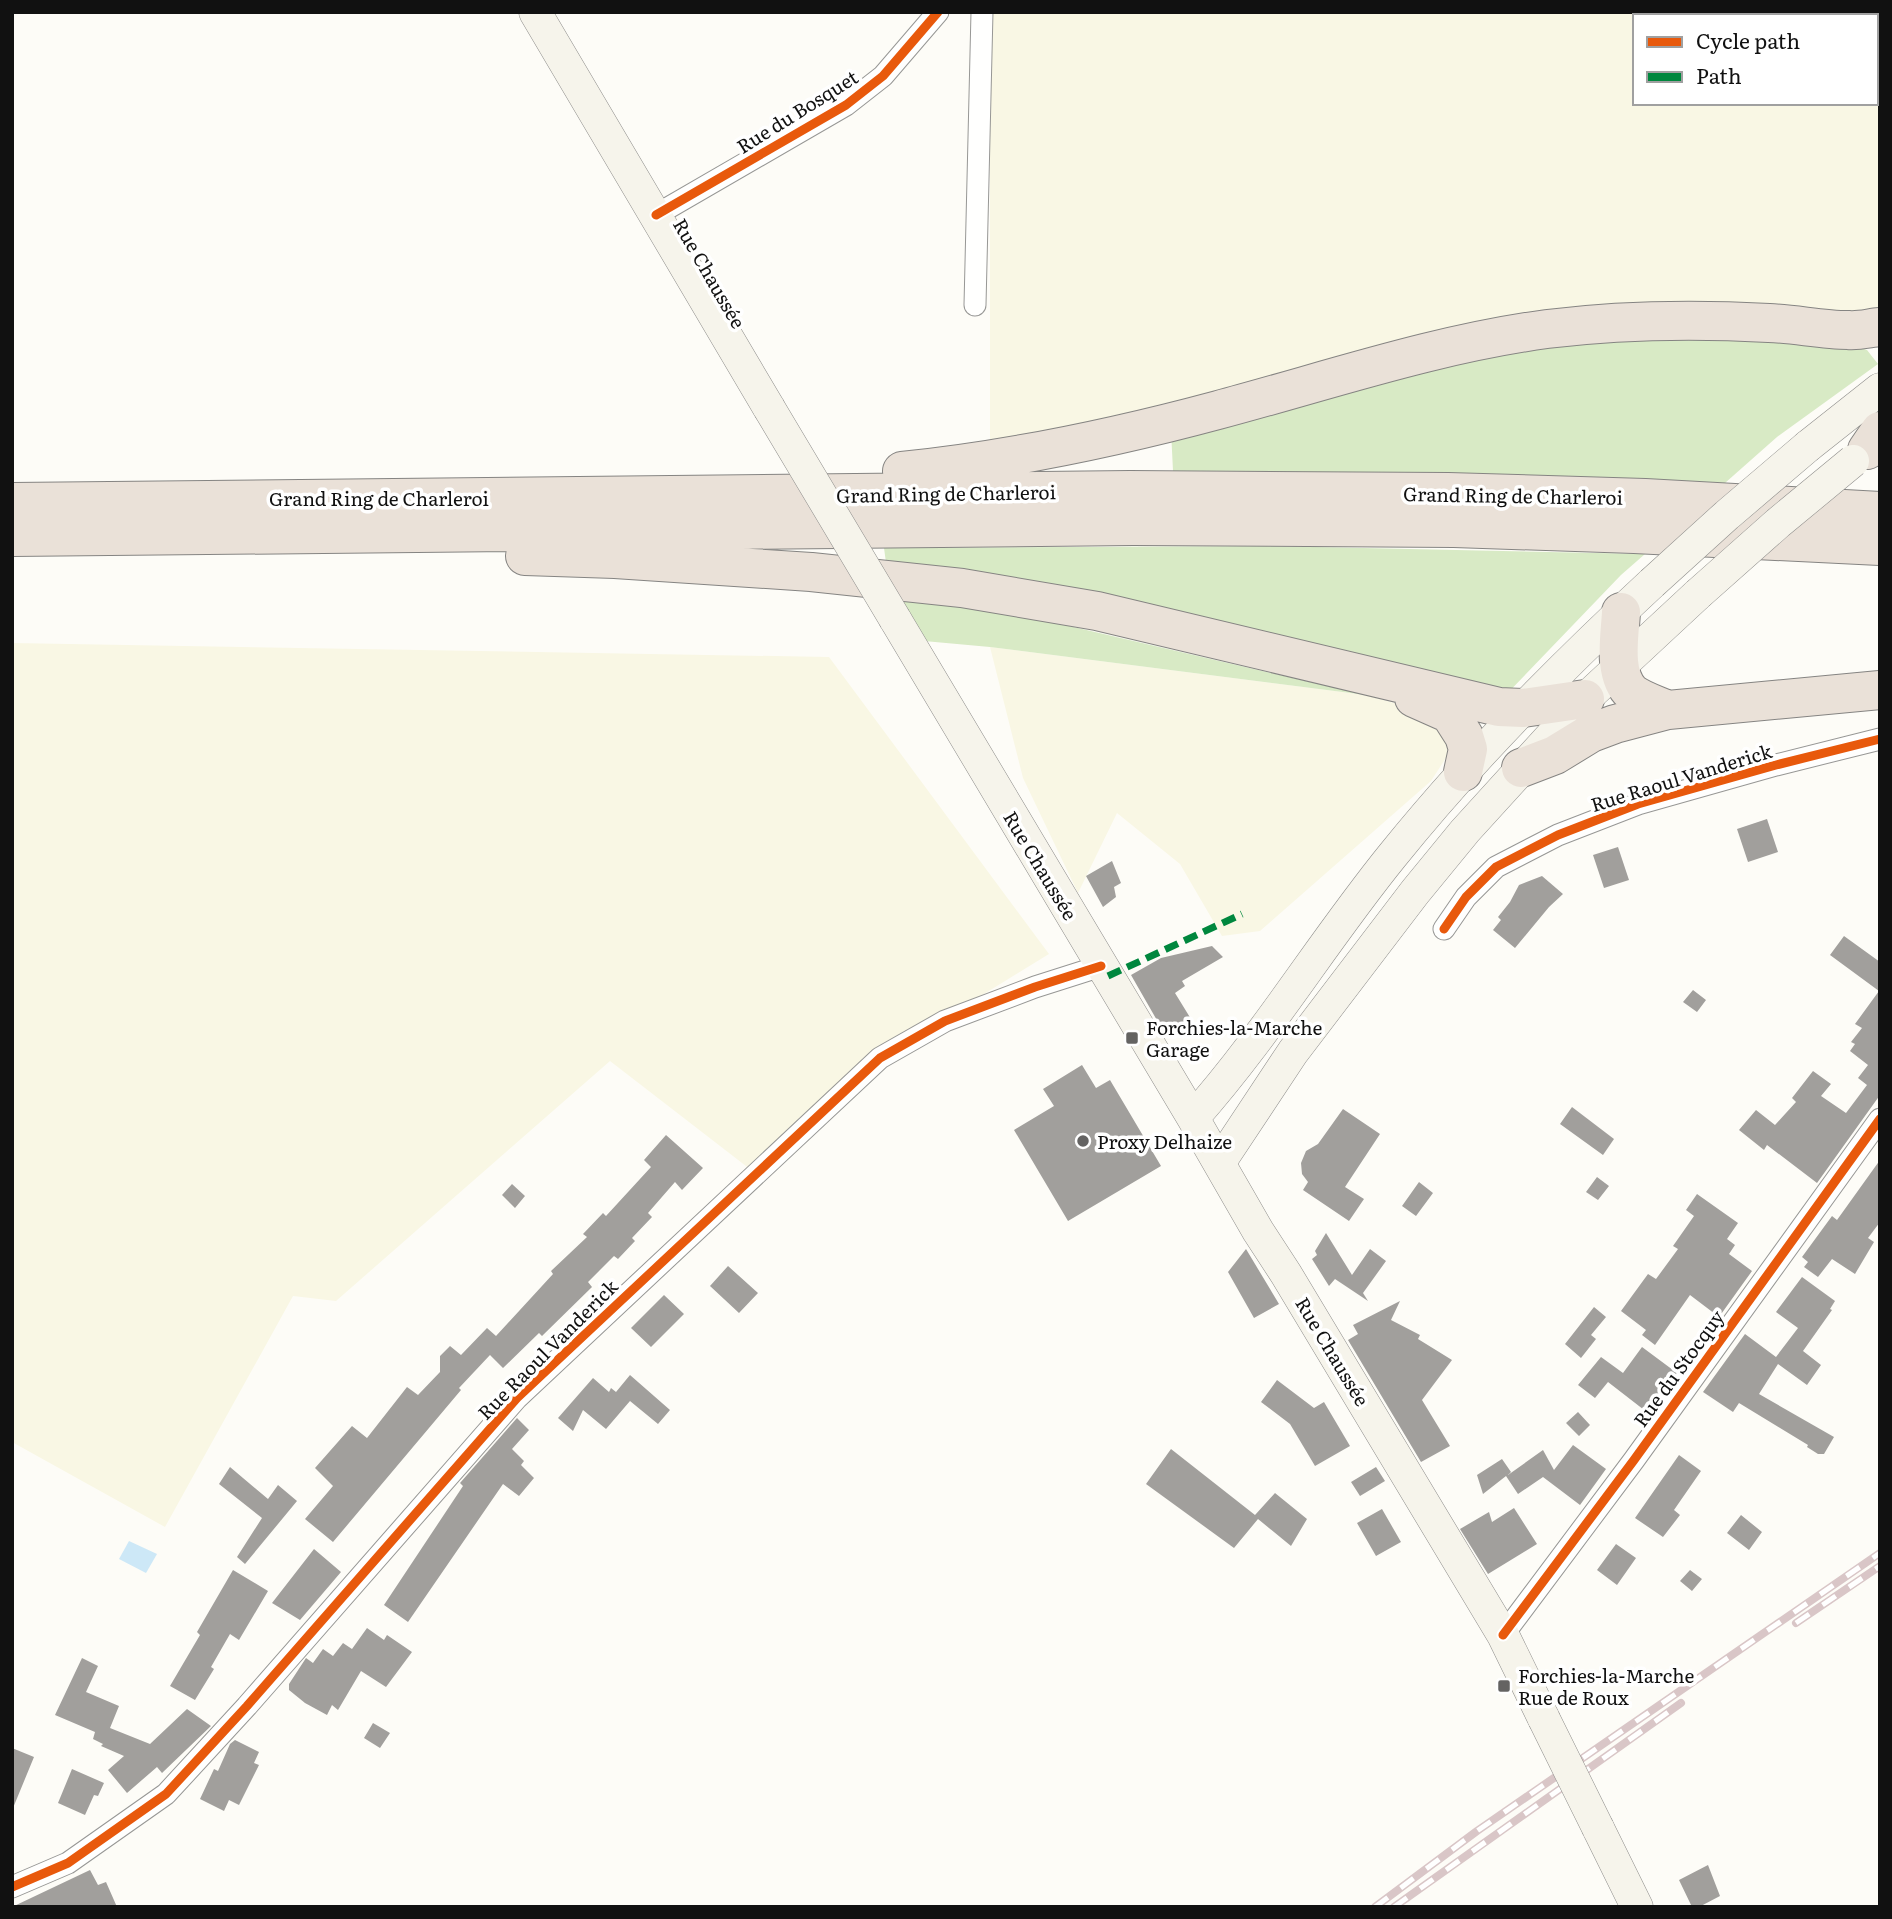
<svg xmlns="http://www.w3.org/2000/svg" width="1892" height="1919" font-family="Literata,serif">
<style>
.farmland{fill:#f9f7e4;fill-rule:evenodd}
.forest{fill:#d8eac5}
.water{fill:#cde8f7}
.building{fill:#a19f9c}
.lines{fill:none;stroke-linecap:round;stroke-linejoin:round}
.street-casing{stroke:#979795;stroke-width:23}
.secondary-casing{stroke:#8e8d8b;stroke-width:33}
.highway-casing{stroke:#858482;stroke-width:40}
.street{stroke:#fffffe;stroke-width:21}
.secondary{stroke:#f6f4eb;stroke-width:32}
.highway{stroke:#eae1d8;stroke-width:38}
.rail-casing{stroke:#d9c6c7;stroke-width:8}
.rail{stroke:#fff;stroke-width:5;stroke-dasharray:16;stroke-linecap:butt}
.secondary-bridge-casing{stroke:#8e8d8b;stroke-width:33;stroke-linecap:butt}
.secondary-bridge{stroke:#f6f4eb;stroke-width:32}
.quiet{stroke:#00873e;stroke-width:7;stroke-dasharray:14 7;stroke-linecap:butt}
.cycleway-casing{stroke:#fff;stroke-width:13}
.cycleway{stroke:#e8590c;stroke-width:9}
.poi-dot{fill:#646362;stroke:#fff;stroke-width:2.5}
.labels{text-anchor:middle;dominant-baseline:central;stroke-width:7;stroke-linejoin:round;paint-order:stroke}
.street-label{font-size:19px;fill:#111;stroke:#fff}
.poi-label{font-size:19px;fill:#111;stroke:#fff;text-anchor:start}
</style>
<rect width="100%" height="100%" fill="#fdfcf7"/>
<path class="farmland" d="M990,12H1880V309L1857,311L1691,306L1179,403L990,444ZM1635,16H1876V103H1635Z
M12,643L829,657L1049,954L880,1058L755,1173L610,1061L336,1301L293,1296L165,1527L12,1442Z
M990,647L1366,695L1426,712L1453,747L1431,781L1260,931L1222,936L1180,864L1117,813L1078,893L1023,778Z"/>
<path class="forest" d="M1571,336L1846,343L1867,350L1878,364L1777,437L1725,483L1313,472L1173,471L1171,430Z
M1266,546L1645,554L1621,575L1500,701L887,570L884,548Z
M901,599L1022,615L1366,695L990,647L924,641Z"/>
<path class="water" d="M129,1541L157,1554L146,1573L119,1559Z"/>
<path class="building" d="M1767,819L1778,852L1748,862L1737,829Z
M1618,847L1629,880L1604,888L1593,855Z
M1112,861L1121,883L1114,887L1116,897L1103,907L1086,876Z
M1542,876L1563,894L1549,907L1515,948L1493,930L1501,920L1498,917L1510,902L1519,885Z
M1844,936L1880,962V1095L1817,1183L1767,1145L1764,1150L1739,1130L1756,1110L1775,1125L1796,1102L1792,1098L1813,1071L1831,1084L1821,1096L1846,1113L1867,1085L1858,1078L1868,1065L1850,1051L1855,1044L1851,1042L1862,1028L1855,1024L1879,991L1830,955Z
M1212,946L1223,957L1182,981L1185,986L1175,993L1191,1019L1166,1036L1131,975L1161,958Z
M1693,990L1706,1000L1697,1012L1683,1002Z
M1082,1065L1096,1088L1110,1080L1161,1166L1068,1221L1014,1130L1054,1106L1043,1089Z
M1572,1107L1614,1139L1603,1155L1560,1124Z
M1343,1109L1380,1134L1345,1187L1364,1199L1349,1221L1303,1190L1308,1182L1302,1174L1301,1163L1306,1151L1318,1144Z
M666,1135L703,1168L682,1190L675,1182L648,1213L652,1217L632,1238L635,1241L618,1259L614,1256L588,1282L592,1287L542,1336L539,1333L503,1368L490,1355L459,1388L461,1390L333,1542L305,1519L333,1486L315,1468L352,1426L367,1438L407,1387L418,1395L440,1372V1356L450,1346L461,1355L487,1328L496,1336L553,1274L551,1271L587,1237L583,1234L603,1213L606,1216L651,1167L644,1160Z
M1880,1160V1222L1868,1238L1874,1242L1855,1274L1832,1259L1818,1277L1804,1267L1808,1262L1802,1257L1832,1216L1837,1220Z
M1597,1177L1609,1186L1598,1200L1586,1192Z
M1419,1182L1433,1193L1416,1216L1402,1206Z
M512,1184L525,1196L515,1208L502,1195Z
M1697,1194L1738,1223L1727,1239L1735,1245L1729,1254L1752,1271L1719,1317L1690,1295L1655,1345L1642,1335L1646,1330L1621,1311L1648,1274L1656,1279L1678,1249L1673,1246L1694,1216L1686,1210Z
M1326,1233L1352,1275L1370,1249L1386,1261L1363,1293L1368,1301L1335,1279L1329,1286L1312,1259L1317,1255L1315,1251Z
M1246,1249L1279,1304L1254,1318L1228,1272Z
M728,1266L758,1293L739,1313L710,1286Z
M1802,1277L1835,1301L1830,1309L1832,1310L1803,1351L1821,1365L1807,1385L1778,1364L1759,1394L1834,1437L1824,1454H1818L1807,1447L1808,1445L1739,1403L1733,1412L1703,1392L1745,1334L1776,1357L1798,1328L1776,1312Z
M664,1295L684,1314L651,1347L631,1328Z
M1400,1301L1391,1320L1420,1335L1418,1339L1452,1360L1422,1400L1450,1446L1421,1462L1348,1340L1358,1334L1353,1325Z
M1594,1307L1606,1317L1591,1335L1596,1339L1581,1358L1565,1344Z
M1642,1347L1677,1373L1648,1413L1608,1382L1595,1398L1578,1385L1601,1357L1623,1373Z
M630,1375L670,1410L658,1424L630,1401L606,1429L583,1410L573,1431L558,1418L593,1378L609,1392L611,1388L616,1392Z
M1277,1380L1314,1408L1324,1402L1350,1446L1315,1466L1290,1424L1261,1402Z
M1578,1412L1590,1425L1579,1436L1566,1423Z
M517,1418L529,1430L512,1449L524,1461L521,1465L534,1478L519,1496L503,1484L408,1622L384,1605L463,1486L460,1483Z
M1573,1445L1606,1469L1580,1505L1543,1477L1518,1494L1506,1476L1483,1494L1477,1475L1502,1459L1511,1472L1508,1475L1543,1450L1554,1470Z
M1171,1449L1255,1515L1275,1493L1307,1519L1291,1546L1258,1519L1234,1548L1146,1484Z
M1679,1455L1701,1471L1674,1510L1680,1515L1663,1537L1635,1518Z
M230,1467L268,1499L278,1485L297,1501L245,1564L237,1557L262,1518L219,1484Z
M1376,1467L1385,1481L1360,1496L1351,1482Z
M1514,1508L1537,1544L1488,1574L1460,1529L1489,1512L1492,1522Z
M1382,1509L1401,1542L1376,1556L1357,1523Z
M1741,1515L1762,1532L1749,1550L1727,1533Z
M1616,1544L1636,1558L1617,1585L1597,1570Z
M314,1549L341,1572L300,1620L272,1603Z
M233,1570L268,1591L239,1640L230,1634L211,1667L214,1669L195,1700L170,1686L200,1635L197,1632Z
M1690,1570L1702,1579L1692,1591L1680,1581Z
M367,1628L384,1640L387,1635L412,1652L386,1687L361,1671L338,1710L332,1705L327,1715L305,1703L289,1690V1684L306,1658L313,1663L323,1649L333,1656L343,1643L352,1649Z
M82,1658L98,1666L86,1692L119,1706L110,1728L150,1744L187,1709L211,1726L162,1773L157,1767L127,1793L108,1770L124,1756L101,1746L103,1744L93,1739L95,1732L55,1715Z
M373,1723L390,1733L380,1748L364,1738Z
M235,1740L259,1752L254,1763L259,1765L239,1805L229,1800L224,1811L200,1799L214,1769L218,1771L230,1744Z
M12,1748L34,1757L13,1808H12Z
M72,1769L104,1783L98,1796L94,1795L85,1815L58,1803Z
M1708,1865L1720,1896L1699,1907H1692L1679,1880Z
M90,1870L98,1885L106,1882L117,1907H12Z"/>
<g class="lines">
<defs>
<path id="street" d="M656,215L846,105L883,76L938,12
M975,305L982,12
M1444,929L1466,897L1496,867L1558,835L1638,804L1776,765L1880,739
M1503,1635L1634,1460L1880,1119
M12,1887L68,1863L166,1794L247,1706L517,1398L880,1058L945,1021L1035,987L1101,966"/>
<path id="secondary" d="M535,12L769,408
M1808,446L1880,389
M895,619L1193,1118L1258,1231L1286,1274L1503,1635L1544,1719
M1193,1118C1266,1036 1323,941 1392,856C1471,758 1560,668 1652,583
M1220,1162L1293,1052L1415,892L1465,831L1585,699L1698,594
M1598,1828L1637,1907"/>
<path id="highway" d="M1867,450L1880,431
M902,471C1009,460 1114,438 1218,410C1327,381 1435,344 1547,329C1620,320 1696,319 1769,323C1796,324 1822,330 1848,330C1859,331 1869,328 1880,327
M12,502L1130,490L1448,492L1645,498L1880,511
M12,537L1133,526L1454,528L1634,534L1880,546
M525,556L615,559L811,572L962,588L1097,611L1499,707L1523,708L1585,699
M1621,612C1620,635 1612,675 1632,693C1641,700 1657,705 1668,710
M1414,698L1450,714L1464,736L1468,749L1463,772
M1521,768L1555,755L1591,733L1615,724L1668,710L1880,690"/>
</defs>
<use href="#street" class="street-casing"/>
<use href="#secondary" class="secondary-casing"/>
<use href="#highway" class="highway-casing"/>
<use href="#street" class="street"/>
<use href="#secondary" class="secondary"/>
<use href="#highway" class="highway"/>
<defs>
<path id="rail" d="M1796,1623L1880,1566
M1375,1907L1477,1831L1880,1553
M1394,1907L1681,1703"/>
</defs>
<use href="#rail" class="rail-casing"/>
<use href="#rail" class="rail"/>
<defs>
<path id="secondary-bridge" d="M769,408L895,619
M1652,583L1727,515L1808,446
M1698,594L1778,523L1853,461
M1544,1719L1598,1828"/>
</defs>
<use href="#secondary-bridge" class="secondary-bridge-casing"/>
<use href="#secondary-bridge" class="secondary-bridge"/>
<path class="quiet" d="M1108,976L1242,914"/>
<defs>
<path id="cycleway" d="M656,215L846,105L883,76L938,12
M1444,929L1466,897L1496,867L1558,835L1638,804L1776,765L1880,739
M1503,1635L1634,1460L1880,1119
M12,1887L68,1863L166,1794L247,1706L517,1398L880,1058L945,1021L1035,987L1101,966"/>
</defs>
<use href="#cycleway" class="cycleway-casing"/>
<use href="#cycleway" class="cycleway"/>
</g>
<g class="poi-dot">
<rect x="1125" y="1031" width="14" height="14" rx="3.5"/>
<circle cx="1083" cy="1141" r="7"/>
<rect x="1497" y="1679" width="14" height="14" rx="3.5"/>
</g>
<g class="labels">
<g class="street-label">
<text transform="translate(797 111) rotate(-32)">Rue du Bosquet</text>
<text transform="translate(710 273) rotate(60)">Rue Chaussée</text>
<text transform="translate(946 493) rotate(-1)">Grand Ring de Charleroi</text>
<text transform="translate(1513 495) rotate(1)">Grand Ring de Charleroi</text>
<text x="379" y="498">Grand Ring de Charleroi</text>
<text transform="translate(1681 777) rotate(-17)">Rue Raoul Vanderick</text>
<text transform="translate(1041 865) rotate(59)">Rue Chaussée</text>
<text transform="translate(547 1349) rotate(-45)">Rue Raoul Vanderick</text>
<text transform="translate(1333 1351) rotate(59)">Rue Chaussée</text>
<text transform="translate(1678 1368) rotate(-54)">Rue du Stocquy</text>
</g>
<g class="poi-label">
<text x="1146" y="1027">Forchies-la-Marche<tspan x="1146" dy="22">Garage</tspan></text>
<text x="1097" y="1141">Proxy Delhaize</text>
<text x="1518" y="1675">Forchies-la-Marche<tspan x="1518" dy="22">Rue de Roux</tspan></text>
</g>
</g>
<rect width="1892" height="1919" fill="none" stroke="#111111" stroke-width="28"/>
<rect x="1633" y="14" width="245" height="91" fill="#ffffff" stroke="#a0a0a0" stroke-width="2"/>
<rect x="1647" y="37" width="35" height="10" fill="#e8590c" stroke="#a0a0a0" stroke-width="2"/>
<text x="1696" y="49" font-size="21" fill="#111111">Cycle path</text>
<rect x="1647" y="72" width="35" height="10" fill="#00873e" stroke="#a0a0a0" stroke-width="2"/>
<text x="1696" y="84" font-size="21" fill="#111111">Path</text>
</svg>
